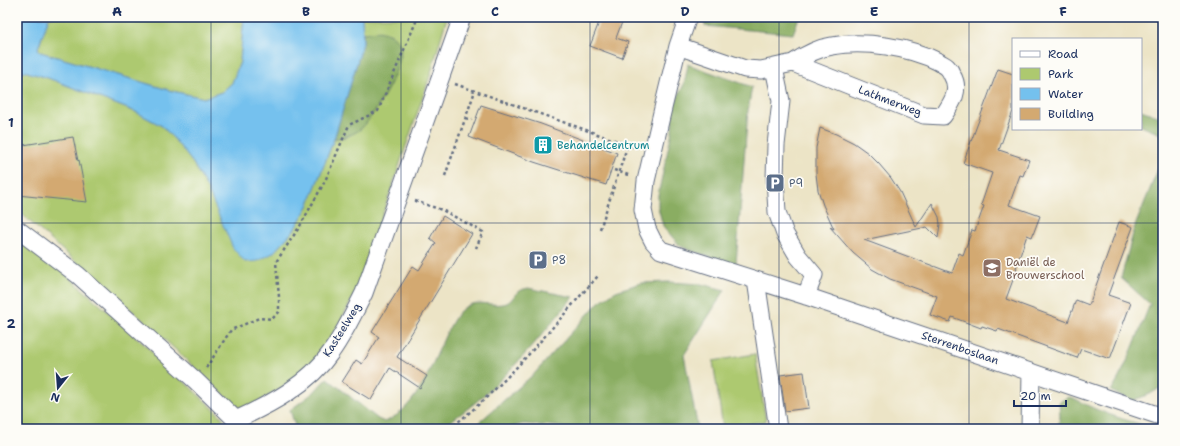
<svg xmlns="http://www.w3.org/2000/svg" width="1180" height="446" font-family="'Shantell Sans',sans-serif">
<style>
.green{fill:#adc96f;stroke:#647c66}
.forest{fill:#8aad62;stroke:#526e60}
.water{fill:#74c1ee;stroke:#4878a6}
.building{fill:#d3a971}
.lines{fill:none;stroke-linecap:round;stroke-linejoin:round}
.street-casing{stroke:#646e82;stroke-width:19}
.path{stroke:#646e82;stroke-width:2.5;stroke-dasharray:3 3;stroke-linecap:butt}
.street{stroke:#fff;stroke-width:17}
.grid{fill:none;stroke:#1b2f5e;stroke-width:1;stroke-opacity:0.55}
.labels{text-anchor:middle;dominant-baseline:central;stroke-width:3.5;stroke-linejoin:round;paint-order:stroke}
.street-label{font-size:11px;fill:#1b2f5e;stroke:#fdfcf7}
.culture-label{font-size:11px;fill:#0d838f;stroke:#fdfcf7;text-anchor:start}
.service-label{font-size:11px;fill:#4e5e75;stroke:#fdfcf7;text-anchor:start}
.education-label{font-size:11px;fill:#785e54;stroke:#fdfcf7;text-anchor:start}
.neatline{fill:none;stroke:#1b2f5e;stroke-width:1.5}
.grid-label{font-size:13px;text-anchor:middle;font-weight:bold;fill:#1b2f5e}
</style>
<rect width="100%" height="100%" fill="#fdfcf7"/>
<filter id="ink" filterUnits="userSpaceOnUse"><feTurbulence type="fractalNoise" baseFrequency=".025" numOctaves="2"/><feDisplacementMap in="SourceGraphic" scale="8" xChannelSelector="R" yChannelSelector="G"/><feConvolveMatrix kernelMatrix="1 2 1 2 8 2 1 2 1" color-interpolation-filters="sRGB"/></filter>
<filter id="wash" filterUnits="userSpaceOnUse"><feTurbulence type="fractalNoise" baseFrequency=".012" numOctaves="4" result="noise"/><feDisplacementMap in="SourceGraphic" scale="16" xChannelSelector="R" yChannelSelector="G"/><feGaussianBlur stdDeviation="0.9" result="paint"/><feColorMatrix in="noise" values="0 0 0 0 0 0 0 0 0 0 0 0 0 0 0 0 0 1.4 0 .05"/><feComposite in="paint" operator="in"/></filter>
<g filter="url(#wash)">
<rect width="100%" height="100%" fill="#ece4c6"/>
<path class="green" d="M49,17H244L240,62L232,83L222,92L204,98L172,91L40,52L38,48Z
M362,17H447L430,76L356,292L339,324L316,360L296,379L244,411L228,399L161,336L27,219L17,209V69L48,78L136,112L162,126L175,140L193,163L207,188L273,253L294,230L308,206L334,139L347,137L361,128L376,110L390,85L401,56L392,35L378,31L363,33Z
M17,237L45,256L132,333L220,415L230,429H17Z
M755,354L766,421L723,428L713,361Z"/>
<path class="forest" d="M705,17H799L793,34L705,26L704,20Z
M378,31C387,33 394,34 399,43C409,58 374,116 362,128C354,135 344,137 334,139L363,43V33Z
M687,64L752,87L748,110L736,264H730L687,249L679,245L663,226L658,207V195L672,131L673,107L684,84L688,65Z
M1141,110L1163,118V135L1141,126Z
M1163,157V249L1162,260L1163,265V386L1150,394L1132,401L1111,391C1128,365 1138,333 1150,304L1121,278L1135,226Z
M669,282L701,284L725,290L684,355L698,429H575L555,426L523,424L505,429L475,428L476,425L535,373L599,302L616,291L641,283Z
M528,288L573,297C533,346 492,397 438,429H296L290,410L313,393L327,378L378,419L385,422C419,407 432,363 447,332C452,323 457,311 467,306C478,300 491,306 503,304C512,303 513,295 519,291C522,289 526,289 528,288Z
M1068,397C1076,398 1083,404 1091,407C1111,416 1134,423 1156,428V429H1058L1060,416L1059,402Z"/>
<path class="water" d="M24,17H49L38,48L40,52L172,91L204,98L222,92L232,83L240,62L244,17H362L363,43L334,139L308,206L294,230L273,253L258,261L245,262L233,248L207,188L193,163L175,140L162,126L136,112L48,78L17,69V38Z"/>
<g id="blocks">
<path class="building" d="M601,17H624L616,38L628,42L622,58L590,46Z
M998,69L1013,74V111L999,150L1029,160L1023,176L1020,175L1009,205L1040,216L1032,237L1027,235L1016,268L1017,269L1006,299L1068,322L1076,300L1089,305L1119,222L1133,227L1108,295L1131,303L1110,359L1081,349L1077,358L998,329L997,331L982,326L981,328L952,317L950,322L930,315L937,296L890,279L872,269L853,253L830,227L834,229L823,205L818,190L816,174V148L820,128L836,134L854,143L868,153L879,164L891,178L900,192L916,227L932,203L939,217L940,224L938,238L927,227L864,240L952,273L959,253L963,255L972,230L975,231L984,206L981,205L992,173L963,163Z
M481,105L541,124L617,153L606,185L534,162L469,137Z
M73,137L78,161L79,160L87,202L17,195V146Z
M443,216L472,234L397,357L427,376L420,388L390,368L371,400L342,382L356,360L362,364L379,337L372,332L413,266L419,270L436,243L430,238Z
M804,372L809,408L785,411L780,375Z"/>
</g>
</g>
<g filter="url(#ink)">
<use href="#blocks" fill-opacity="0" stroke="#646e82" stroke-width="1"/>
<g class="lines">
<defs>
<path id="street" d="M688,17L678,46L664,104L646,181L643,210L647,229L653,241L661,250L806,296L1157,415H1163
M678,46L745,69L761,70L793,63L924,115L943,116C952,103 961,90 952,75C951,72 949,69 947,67C945,65 942,64 939,62C910,47 864,40 832,46C818,48 805,55 793,63
M774,68L781,101L776,145L775,178L777,212L785,234L798,256L814,275L806,296
M17,229L78,275L196,381L236,420C271,404 309,384 331,352C344,334 354,313 364,293L462,17
M756,280L778,429
M1030,429L1031,372"/>
</defs>
<use href="#street" class="street-casing"/>
<path class="path" d="M455,84L637,148
M466,118L472,120
M614,170L631,176
M445,176L475,91
M415,201L442,210L483,232L476,248
M600,229L628,144
M206,368L231,330L259,318L272,319L279,312V297L276,262L300,226L325,181L349,125L378,111L418,17
M449,429C506,386 550,329 598,276"/>
<use href="#street" class="street"/>
</g>
</g>
<path class="grid" d="M211,17V429M401,17V429M590,17V429M779,17V429M969,17V429M17,223H1163"/>
<defs>
<symbol id="building-square" viewBox="-11 -11 22 22"><rect x="-9" y="-9" width="18" height="18" rx="4" fill="#0f9aa8" stroke="#fdfcf7"/><path d="M-4-6H4V6H1V3H-1V6H-4ZM-2.5-4.3h1.7v1.8h-1.7ZM.8-4.3h1.7v1.8H.8ZM-2.5-1h1.7V.8h-1.7ZM.8-1h1.7V.8H.8Z" fill="#fff"/></symbol>
<symbol id="parking-square" viewBox="-11 -11 22 22"><rect x="-9" y="-9" width="18" height="18" rx="4" fill="#5c6f8a" stroke="#fdfcf7"/><path d="M-3.5-5.5H1a3.5 3.5 0 0 1 0 7H-1V5.5H-3.5ZM-1-3.4V-.6H.8a1.4 1.4 0 0 0 0-2.8Z" fill="#fff"/></symbol>
<symbol id="school-square" viewBox="-11 -11 22 22"><rect x="-9" y="-9" width="18" height="18" rx="4" fill="#8d6e63" stroke="#fdfcf7"/><path d="M0-5L7-2L0 1L-7-2ZM-4 1L0 2.5L4 1V4Q0 6-4 4Z" fill="#fff"/></symbol>
</defs>
<g fill-rule="evenodd">
<use href="#building-square" x="532" y="134" width="22" height="22"/>
<use href="#parking-square" x="764" y="172" width="22" height="22"/>
<use href="#parking-square" x="527" y="249" width="22" height="22"/>
<use href="#school-square" x="981" y="257" width="22" height="22"/>
</g>
<g class="labels">
<g class="street-label">
<text transform="translate(890 101) rotate(21)">Lathmerweg</text>
<text transform="translate(342 330) rotate(-58)">Kasteelweg</text>
<text transform="translate(960 348) rotate(19)">Sterrenboslaan</text>
</g>
<g class="culture-label">
<text x="557" y="145">Behandelcentrum</text>
</g>
<g class="service-label">
<text x="789" y="183">P9</text>
<text x="552" y="260">P8</text>
</g>
<g class="education-label">
<text x="1006" y="262">Daniël de<tspan x="1006" dy="13">Brouwerschool</tspan></text>
</g>
</g>
<rect width="1180" height="446" fill="none" stroke="#fdfcf7" stroke-width="44"/>
<rect x="1012" y="38" width="130" height="92" fill="#fdfcf7" stroke="#a3aaba"/>
<rect x="1020" y="51" width="20" height="6" fill="#ffffff" stroke="#a3aaba"/>
<text x="1048" y="58" font-size="12" fill="#1b2f5e">Road</text>
<rect x="1020" y="68" width="20" height="12" fill="#adc96f" stroke="#a3aaba"/>
<text x="1048" y="78" font-size="12" fill="#1b2f5e">Park</text>
<rect x="1020" y="88" width="20" height="12" fill="#74c1ee" stroke="#a3aaba"/>
<text x="1048" y="98" font-size="12" fill="#1b2f5e">Water</text>
<rect x="1020" y="108" width="20" height="12" fill="#d3a971" stroke="#a3aaba"/>
<text x="1048" y="118" font-size="12" fill="#1b2f5e">Building</text>
<g transform="translate(58 388) rotate(197)" stroke="#fdfcf7" stroke-width="3" paint-order="stroke">
<path d="M0-3L7 15L0 10L-7 15Z" fill="#1b2f5e"/>
<text y="-6" font-size="11" font-weight="bold" text-anchor="middle" fill="#1b2f5e">N</text>
</g>
<path d="M1014 400v6h52v-6" fill="none" stroke="#1b2f5e" stroke-width="2"/>
<text x="1020" y="400" font-size="12" fill="#1b2f5e" stroke="#fdfcf7" stroke-width="3" paint-order="stroke">20 m</text>
<rect x="22" y="22" width="1136" height="402" class="neatline"/>
<g class="grid-label">
<text x="117" y="16">A</text>
<text x="306" y="16">B</text>
<text x="495" y="16">C</text>
<text x="685" y="16">D</text>
<text x="874" y="16">E</text>
<text x="1063" y="16">F</text>
<text x="11" y="127">1</text>
<text x="11" y="328">2</text>
</g>
</svg>
